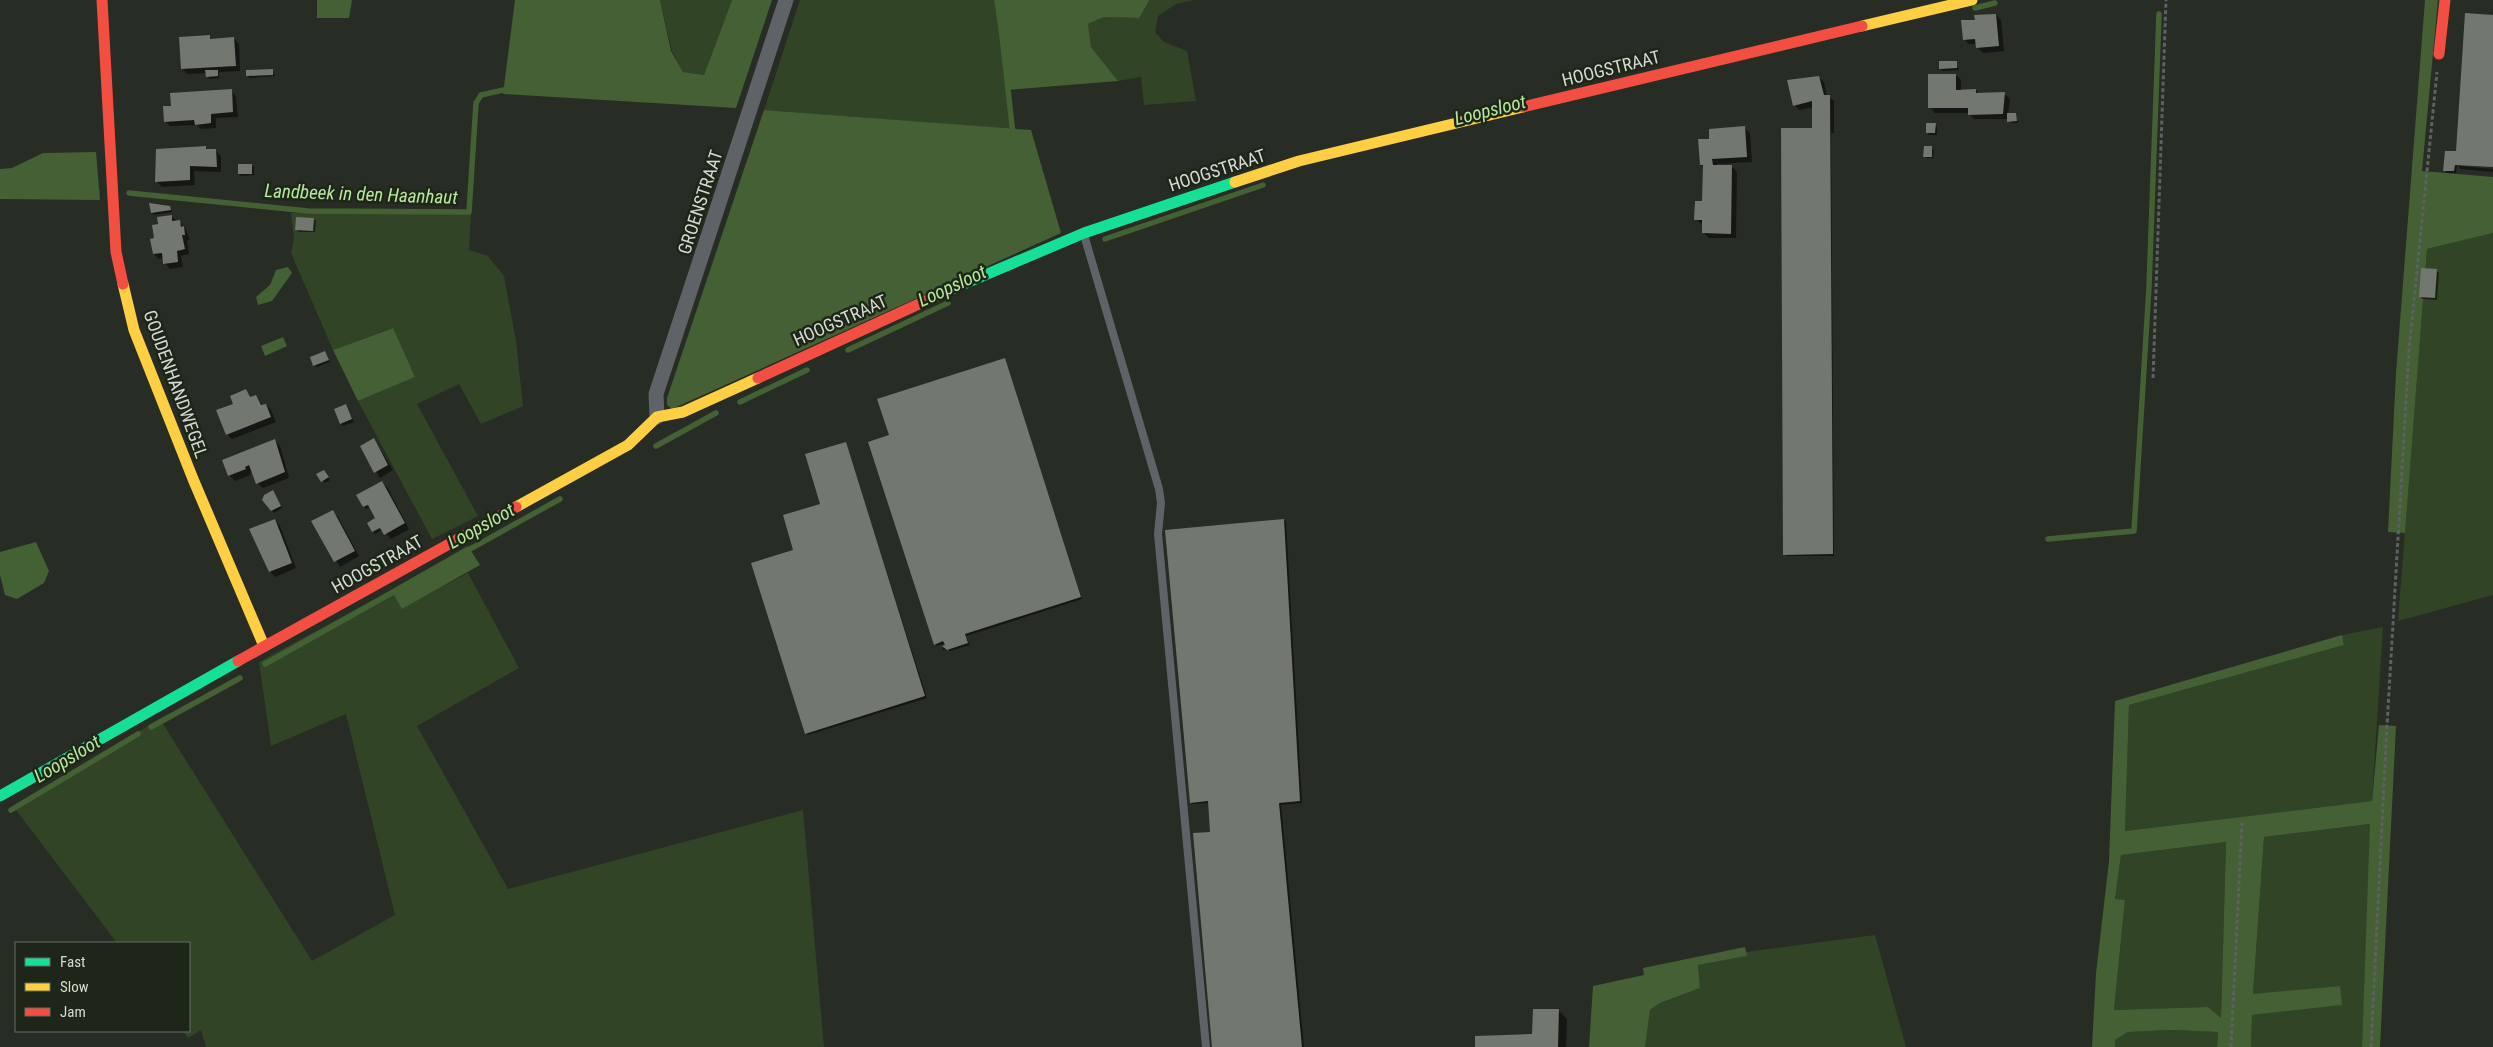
<svg xmlns="http://www.w3.org/2000/svg" width="2493" height="1047" font-family="'Roboto Condensed',sans-serif">
<style>
.green{fill:#314526}
.forest{fill:#446034;fill-rule:evenodd}
.water{fill:#436133}
.shadow{fill:#0007}
.lines{fill:none;stroke-linecap:round;stroke-linejoin:round}
.stream{stroke:#436133;stroke-width:5.5}
.building{fill:#727770}
.path{stroke:#5d6162;stroke-width:3;stroke-dasharray:4 2.5;stroke-linecap:butt}
.lane{stroke:#5e6368;stroke-width:8}
.street{stroke:#5e6368;stroke-width:15}
.fast{stroke:#16e098;stroke-width:11}
.slow{stroke:#ffcf43;stroke-width:11}
.jam{stroke:#f24e42;stroke-width:11}
.labels{text-anchor:middle;dominant-baseline:central;stroke-width:5;stroke-linejoin:round;paint-order:stroke}
.street-label{font-size:18px;fill:#d5dbd2;stroke:#1d2618}
.water-label{font-size:19px;font-style:italic;fill:#b6e89c;stroke:#1d2618}
</style>
<rect width="100%" height="100%" fill="#272c24"/>
<path class="green" d="M660,0H732L704,75L683,72L672,51Z
M800,0H994L1012,129L764,110Z
M1148,0H1195L1176,4L1158,16L1155,32L1164,42L1187,51L1196,101L1144,105L1141,77L1118,81L1091,47L1088,24L1104,17L1139,18Z
M291,213L471,214L469,250L488,256L504,276L516,341L523,406L481,424L459,384L417,404L478,516L432,539L358,401L415,377L392,328L333,350L291,253L294,238Z
M2493,233V595L2398,621L2427,249Z
M468,573L519,668L417,726L508,889L803,810L824,1047H206L201,1030L188,1038L183,1031H189V943H117L13,806L160,719L312,961L395,915L346,714L271,746L259,662L391,590L402,608Z
M2383,627L2372,801L2125,831L2129,705L2344,645L2342,635Z
M2371,824L2362,1047H2251L2252,1015L2341,1005L2339,986L2253,995L2264,837Z
M2226,842L2221,1019L2208,1007L2114,1010L2125,901L2115,900L2121,855Z
M1875,935L1906,1047H1645L1650,1010L1660,1003L1700,988L1698,965L1746,956V952Z
M2172,1030L2218,1032L2217,1047H2115V1040L2128,1032Z"/>
<path class="forest" d="M317,0H352L349,18H317Z
M515,0H660L671,51L683,72L704,75L732,0H772L736,108L503,94Z
M994,0H1148L1149,1L1139,18L1104,17L1088,24L1091,47L1118,81L1007,90Z
M2425,0H2438L2422,171L2493,177V233L2427,249L2405,533L2388,532L2396,373Z
M764,110L1031,130L1061,233L672,409L667,405V398Z
M96,152L100,200L0,199V169L12,168L43,153Z
M393,328L415,377L358,401L333,350Z
M468,546L480,565L402,609L391,590Z
M2342,635L2344,645L2129,705L2125,831L2372,801L2379,725L2396,726L2380,1047H2362L2370,824L2264,837L2253,994L2340,986L2342,1005L2252,1015L2251,1047H2217L2218,1032L2172,1030L2128,1032L2115,1040V1047H2092L2096,973L2109,861L2115,701ZM2226,842L2221,1018L2208,1007L2114,1010L2125,900L2115,899L2121,855Z
M1745,947L1747,956L1698,965L1700,988L1660,1003L1650,1010L1645,1047H1589L1593,986L1644,975L1643,968Z"/>
<path class="water" d="M288,267L292,273L272,301L258,305L256,297L270,285L276,270Z
M283,337L287,346L265,356L261,346Z
M36,542L49,571L44,583L17,599L5,595L0,575V552Z"/>
<path class="shadow" d="M1996,15L2001,20L2004,51L1983,53L1978,48L1977,44H1969L1964,39L1976,21Z
M2493,16V166L2460,164V166L2493,169V172L2461,169L2457,165L2456,173H2447L2445,170L2457,153Z
M209,37L212,40L234,39L239,44L240,71L219,72V78L209,79L207,73L187,74L182,68Z
M1956,63L1959,70L1943,71L1940,68Z
M272,70L275,76L250,78L247,76Z
M1956,75L1961,80V91L1976,90L1979,94H2004L2010,99L2008,114H2016L2018,123H2011L2008,119H1974L1969,113H1935L1930,107Z
M1818,77L1824,82L1827,96L1834,101V133H1831L1834,556H1787L1785,554L1816,129L1813,107L1800,110L1794,105Z
M231,91L236,96L238,117L216,118V128L201,129L197,125L170,126L165,121L164,107Z
M1935,124L1937,126V135H1929L1927,133Z
M1744,128L1750,133L1752,162L1717,164V167H1732L1737,172L1736,238H1709L1703,232V225L1695,219L1703,203L1704,168L1701,165L1711,140Z
M206,148L209,150H215L221,156V172L194,171L195,185L162,187L157,182Z
M1931,148L1934,150L1933,158H1927L1925,156Z
M251,165L254,167V175L241,176L239,174Z
M170,207L172,212L154,215L152,213Z
M171,216L185,227L190,240H187L189,254L181,256L183,267L170,269L165,263L164,258L159,259L154,254L160,225Z
M314,219L316,221L315,232H299L296,229Z
M2436,270L2439,273L2437,300L2422,299L2420,296Z
M325,352L330,362L317,367L314,365Z
M1004,360L1082,599L966,636L970,645L950,651L948,649L943,650L942,649L947,645L945,643L937,646L935,644L890,436Z
M246,391L250,398L256,396L263,406L266,405L271,410L276,422L232,439L227,434Z
M346,406L354,422L343,426L341,424Z
M374,440L393,470L380,478L361,447Z
M275,441L280,446L289,478L263,488L258,483L253,471L250,473V475L235,481L229,475Z
M845,443L927,698L808,735L806,733L795,551L822,504Z
M326,473L330,480L325,483L318,474Z
M381,482L387,487L409,529L391,539L383,529L375,534L373,531L379,524L370,506L366,509L364,506Z
M273,492L282,508L274,513L264,500Z
M332,512L338,517L359,556L340,567L313,522Z
M275,520L280,526L296,568L275,577L270,571Z
M1284,520L1286,522L1302,803L1281,805L1304,1047H1214L1212,833L1209,803L1193,804L1191,802Z
M1559,1011L1567,1019L1566,1047H1477L1534,1035Z"/>
<g class="lines">
<path class="stream" d="M998,0L1013,134L1048,231
M1975,8L1995,3
M0,188H38L97,192
M129,193L308,211L469,212L476,103L481,95L517,87L526,0
M1105,239L1263,185
M848,350L948,303
M740,402L807,370
M656,446L716,413
M2048,539L2134,531L2149,287L2159,14
M416,579L560,499
M265,664L404,586
M151,727L240,678
M11,810L138,734"/>
</g>
<path class="building" d="M2465,13L2493,15V167L2455,165L2454,171H2443L2445,151H2456Z
M1996,14L1999,46L1976,48L1975,39L1963,40L1961,20H1975L1974,15Z
M210,35V39L234,37L236,66L181,69L179,37Z
M1939,61H1957V68L1939,69Z
M273,69V75L246,76V70Z
M205,70H218V76L206,77Z
M1928,74H1956V90L1976,89V93L2005,92L2003,114L1968,115V108H1928Z
M1819,76L1824,95H1830L1833,554L1783,555L1781,128H1812V101L1793,106L1787,80Z
M232,89L233,112L211,114V123L195,125L194,120L164,122L163,106H171L170,93Z
M2007,113H2016L2017,121L2007,122Z
M1926,123H1936L1935,133H1926Z
M1745,126L1747,157L1712,159L1713,165H1732L1731,234L1702,233V220H1694L1695,201H1702L1703,165H1700L1698,139H1709V129Z
M206,146V149H216L217,167L190,166V180L155,182L156,149Z
M1924,146H1932V157H1923Z
M238,164H252V174H238Z
M149,203L170,206L171,210L151,213Z
M172,215V221L180,220L181,227L184,226L185,235H182L185,249L177,251L178,262L163,264L162,253L153,254L150,239L154,238L152,225L158,224L157,217Z
M296,217L314,218L313,231L295,230Z
M2421,268L2437,269L2435,298L2419,297Z
M325,351L329,360L313,366L310,357Z
M1005,358L1081,597L965,634L968,643L947,650L942,646L945,645L943,641L934,645L868,442L889,435L877,399Z
M246,389L250,397L256,395L261,405L266,404L271,417L226,435L216,410L233,404L230,396Z
M346,404L352,419L340,424L334,409Z
M374,438L388,465L374,473L360,446Z
M275,439L285,472L256,484L249,465L245,467L246,469L228,476L222,460Z
M846,442L925,696L805,734L751,563L793,550L783,515L820,504L805,454Z
M324,470L329,477L321,482L316,474Z
M382,481L405,523L384,535L380,528L372,532L367,523L375,518L368,505L363,507L356,495Z
M273,490L281,506L271,511L262,500L264,495Z
M333,510L355,551L334,562L311,521Z
M275,519L292,563L269,572L249,529Z
M1284,519L1300,801L1279,803L1302,1047H1212L1193,833L1210,832L1208,801L1190,803L1165,530Z
M1533,1009H1559L1558,1047H1475V1036L1532,1034Z"/>
<g class="lines">
<path class="path" d="M2153,378L2166,0
M2231,1047L2242,823
M2371,1047L2386,743L2409,350L2437,72"/>
<path class="lane" d="M1084,235L1159,489L1161,503L1158,534L1206,1047"/>
<path class="street" d="M657,417L656,394L786,0"/>
<path class="fast" d="M945,292L1084,233L1235,182
M0,796L238,661"/>
<path class="slow" d="M1862,26L1972,0
M1235,182L1299,161L1523,107
M123,284L134,330L193,479L264,646
M516,507L628,445L657,417L683,412L758,378"/>
<path class="jam" d="M102,0L116,252L123,284
M2439,54L2445,0
M1523,107L1862,26
M758,378L945,292
M238,661L516,507"/>
</g>
<g class="labels">
<g class="street-label">
<text transform="translate(1611 68) rotate(-14)">HOOGSTRAAT</text>
<text transform="translate(1217 170) rotate(-18)">HOOGSTRAAT</text>
<text transform="translate(700 202) rotate(-72)">GROENSTRAAT</text>
<text transform="translate(840 320) rotate(-24)">HOOGSTRAAT</text>
<text transform="translate(176 384) rotate(70)">GOUDENHANDWEGEL</text>
<text transform="translate(377 564) rotate(-29)">HOOGSTRAAT</text>
</g>
<g class="water-label">
<text transform="translate(1490 110) rotate(-14)">Loopsloot</text>
<text transform="translate(361 194) rotate(2)">Landbeek in den Haanhaut</text>
<text transform="translate(952 286) rotate(-25)">Loopsloot</text>
<text transform="translate(481 526) rotate(-29)">Loopsloot</text>
<text transform="translate(67 759) rotate(-31)">Loopsloot</text>
</g>
</g>
<rect x="15" y="942" width="175" height="90" fill="#1d2618" stroke="#676e62"/>
<rect x="25" y="958" width="25" height="8" fill="#16e098" stroke="#676e62"/>
<text x="60" y="967" font-size="15" fill="#d5dbd2">Fast</text>
<rect x="25" y="983" width="25" height="8" fill="#ffcf43" stroke="#676e62"/>
<text x="60" y="992" font-size="15" fill="#d5dbd2">Slow</text>
<rect x="25" y="1008" width="25" height="8" fill="#f24e42" stroke="#676e62"/>
<text x="60" y="1017" font-size="15" fill="#d5dbd2">Jam</text>
</svg>
